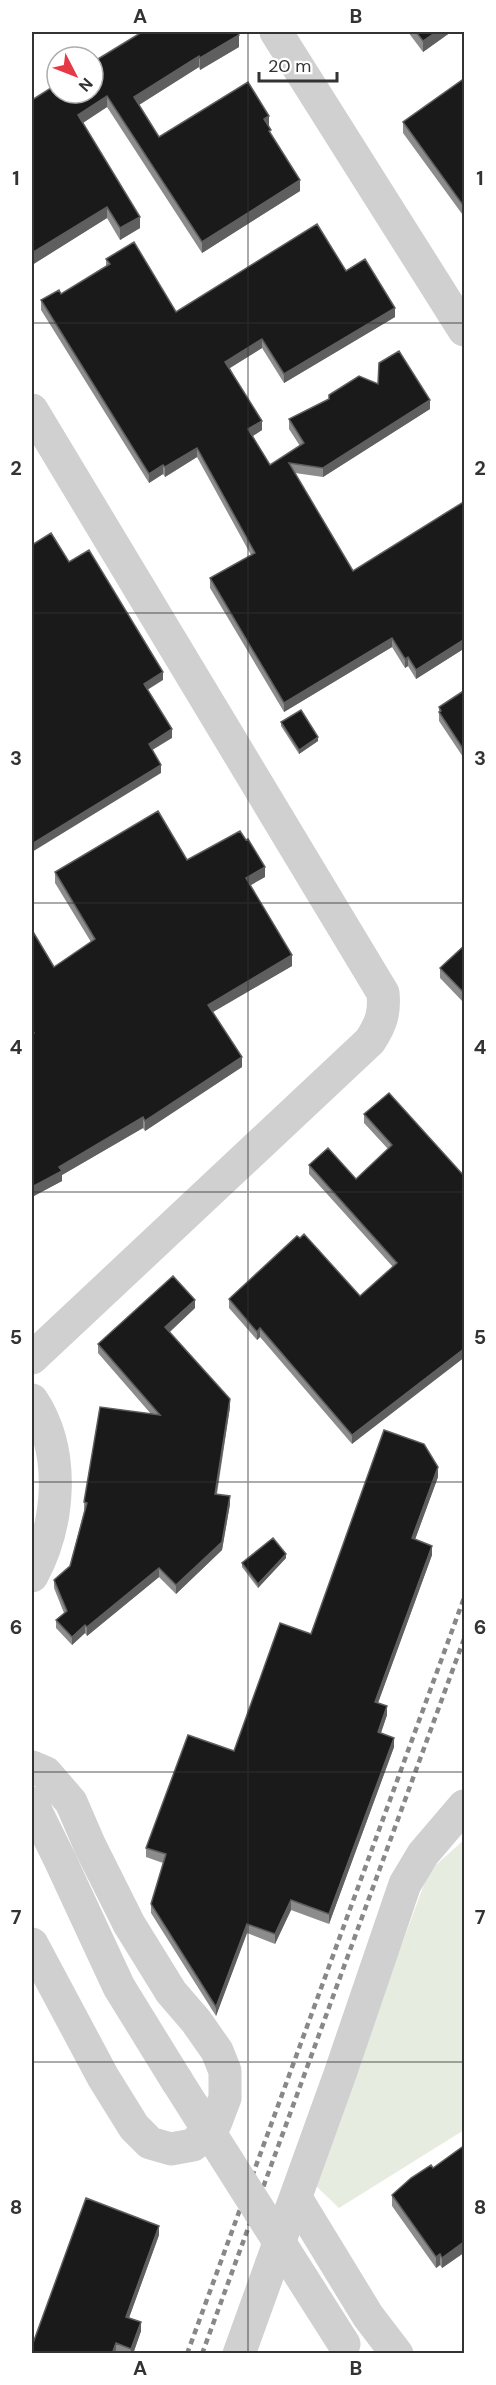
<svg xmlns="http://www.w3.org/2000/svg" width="496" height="2385" font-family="'DM Sans',sans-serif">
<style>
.green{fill:#e6ecdf}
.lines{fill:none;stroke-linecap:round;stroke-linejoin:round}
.minor{stroke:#d0d0d0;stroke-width:33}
.rail{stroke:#888;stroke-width:4.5;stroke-dasharray:6 4.5;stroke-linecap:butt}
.minor-bridge{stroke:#d0d0d0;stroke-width:33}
.wall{fill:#8c8c8c}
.shaded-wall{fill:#5f5f5f}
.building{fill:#1a1a1a;stroke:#5f5f5f;stroke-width:1.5}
.grid{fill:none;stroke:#333;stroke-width:1.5;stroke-opacity:0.55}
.neatline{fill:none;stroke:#333;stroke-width:2}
.grid-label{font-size:20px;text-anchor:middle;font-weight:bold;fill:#333}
</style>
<rect width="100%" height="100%" fill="#fff"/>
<path class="green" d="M464,1840V2130L339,2208L313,2183L429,1871Z"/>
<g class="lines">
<path class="minor" d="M276,32L464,330
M32,410L383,993C385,1013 381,1024 370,1041L32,1358
M32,1400C66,1451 60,1524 32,1576
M32,1767L46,1773L71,1802L90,1846L129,1924L171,1992L196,2021L217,2051L225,2071V2098L215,2124L193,2145L171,2149L150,2143L134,2127L103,2077L32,1944
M32,1803L60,1860L119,1987L177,2081
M296,2198L368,2316L397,2354
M239,2354L340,2074L405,1884L423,1854L464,1806"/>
<path class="rail" d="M187,2354L464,1598
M202,2354L464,1639"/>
<path class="minor-bridge" d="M177,2081L344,2344"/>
</g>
<path class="wall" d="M408,32H451L423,52Z
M239,47L200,70L199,67L139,105L159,137L269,126L271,134L300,191L202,253L107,107L83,123L140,228L120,240L107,218L32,265V100L93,62Z
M465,78V218L403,133V122Z
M106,259L176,312L346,271L395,317L284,383L262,348L230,368L262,430L253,436L270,465L300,446L289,429V419L430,409L323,477L295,473L353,571L465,501V648L416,679L408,666L405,668L392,647L284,712L210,588V578L251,555L197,457L165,477L163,474L149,483L41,310V300L61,294L106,266Z
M465,690V760L439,721V707Z
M281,722L318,741L299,754L281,726Z
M187,860L265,877L250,885L292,966L212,1012L242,1067L145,1131L143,1128L62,1175V1181L32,1197V930L54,967L91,942L55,883V872Z
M465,945V1004L440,978V968Z
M364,1114L465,1177L352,1444L260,1337L257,1340L229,1308V1299L360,1296L393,1267L309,1174V1165L356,1179L388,1149L364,1123Z
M195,1308L170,1332L230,1407L217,1494L230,1504L222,1550L176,1594L159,1577L87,1636L85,1633L72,1645L56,1628V1620L64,1613L54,1588V1580L70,1566L84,1511V1502L151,1414L98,1353V1344Z
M438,1477L415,1539L432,1555L378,1703L387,1715L381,1733L394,1747L329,1924L291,1910L275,1944L247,1933L216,2016L151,1913V1904L163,1863L146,1857V1848L234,1751L311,1634Z
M286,1558L258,1588L242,1567V1563Z
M465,2145V2252L442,2268L440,2265L436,2268L392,2206V2195L433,2168Z
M159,2235L129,2318L141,2331L133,2354H119L116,2353V2354H32Z"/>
<path class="shaded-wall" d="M436,32H451L423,52V41Z
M239,35V47L200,70V58Z
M199,56V67L134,108V97Z
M107,96V107L78,126V115Z
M269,116V128L264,119Z
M300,180V191L202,253V242Z
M107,207V218L32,265V253Z
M140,217V228L120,240V228Z
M395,308V317L284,383V374Z
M262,339V348L225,371V362Z
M430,400V409L323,477V468Z
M262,421V430L248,439V429Z
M197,448V457L165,477V467Z
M163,465V474L149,483V474Z
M392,638V647L284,712V703Z
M465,639V648L416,679V670Z
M408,657V666L405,668V659Z
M163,672V680L144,692V684Z
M172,729V738L149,752V744Z
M318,737V741L299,754V750Z
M161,765V773L32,852V844Z
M265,867V877L246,888V878Z
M292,955V966L208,1015V1005Z
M242,1057V1067L145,1131V1121Z
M143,1117V1128L62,1175V1181L32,1197V1187L59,1167Z
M195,1300V1308L165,1336V1327Z
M260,1328V1337L257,1340V1332Z
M465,1348V1357L352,1444V1435Z
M230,1399V1407L215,1502V1494Z
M438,1467V1477L412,1548V1538Z
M230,1496V1504L222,1550L176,1594V1585Z
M432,1546V1555L375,1711V1702Z
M286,1554V1558L258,1588V1584Z
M159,1568V1577L87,1636V1627Z
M85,1625V1633L72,1645V1637Z
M387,1706V1715L378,1741V1732Z
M394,1738V1747L329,1924V1914Z
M291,1900V1910L275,1944V1934Z
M247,1924V1933L216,2016V2007Z
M159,2226V2235L126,2326V2317Z
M465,2241V2252L442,2268V2258Z
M440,2254V2265L436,2268V2257Z
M141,2322V2331L133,2354H131V2349Z
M116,2343V2354H112Z"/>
<path class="building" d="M142,32H237L239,35L200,58L199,56L134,97L159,137L248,82L269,116L264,119L271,130L269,131L300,180L202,242L107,96L78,115L140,217L120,228L107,207L32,253V100L57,84V93H93V62Z
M416,32H436L423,41Z
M465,78V208L403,122Z
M317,224L346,271L365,259L395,308L284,374L262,339L225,362L262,421L248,429L270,465L304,443L289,419L329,399V395L359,376L378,384L379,363L399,351L430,400L323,468L289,463L353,571L465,501V639L416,670L408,657L405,659L392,638L284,703L210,578L255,553L197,448L165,467L163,465L149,474L41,300L59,290L61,294L110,264L106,259L134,242L176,312Z
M51,533L69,562L89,550L163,672L144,684L172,729L149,744L161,765L32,844V545Z
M465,690V752L439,712L441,711L439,707Z
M301,710L318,737L299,750L281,722Z
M158,811L187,860L240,831L246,840L248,839L265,867L246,878L292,955L208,1005L242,1057L145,1121L143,1117L59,1167L62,1171L32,1187V1035L34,1033L32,1028V930L54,967L95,939L55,872Z
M465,945V994L440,968Z
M389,1093L465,1177V1348L352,1435L260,1328L257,1332L229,1299L297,1236L300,1238L304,1234L360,1296L397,1263L309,1165L328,1148L356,1179L392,1145L364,1114Z
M173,1276L195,1300L165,1327L230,1399L215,1494L230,1496L222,1542L176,1585L159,1568L87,1627L85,1625L72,1637L56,1620L67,1611L54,1580L70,1566L87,1503L84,1502L100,1407L160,1415L98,1344Z
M384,1430L424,1444L438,1467L412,1538L432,1546L375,1702L387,1706L378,1732L394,1738L329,1914L291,1900L275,1934L247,1924L216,2007L151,1904L166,1854L146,1848L188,1735L234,1751L280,1623L311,1634Z
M273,1538L286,1554L258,1584L242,1563Z
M465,2145V2241L442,2258L440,2254L436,2257L392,2195L411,2178L431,2165L433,2168Z
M86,2198L159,2226L126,2317L141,2322L131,2349L116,2343L112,2354H32V2346Z"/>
<path class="grid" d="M248,32V2354M32,323H464M32,613H464M32,903H464M32,1192H464M32,1482H464M32,1772H464M32,2062H464"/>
<rect width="496" height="2385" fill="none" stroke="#ffffff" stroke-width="66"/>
<g transform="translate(75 75) rotate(132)"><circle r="28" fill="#ffffff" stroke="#adadad" stroke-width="1.5"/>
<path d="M0-4.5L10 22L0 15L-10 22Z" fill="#e63946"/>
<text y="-9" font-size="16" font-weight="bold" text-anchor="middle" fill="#333333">N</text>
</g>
<path d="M259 72v9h78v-9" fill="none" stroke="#333333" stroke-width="3"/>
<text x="268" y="72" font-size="18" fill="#333333" stroke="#ffffff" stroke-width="4.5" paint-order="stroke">20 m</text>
<rect x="33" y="33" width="430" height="2319" class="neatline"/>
<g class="grid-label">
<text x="140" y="23">A</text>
<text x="356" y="23">B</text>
<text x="16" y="185">1</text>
<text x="480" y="185">1</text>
<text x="16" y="475">2</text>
<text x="480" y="475">2</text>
<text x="16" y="765">3</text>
<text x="480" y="765">3</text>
<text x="16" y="1054">4</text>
<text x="480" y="1054">4</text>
<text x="16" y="1344">5</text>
<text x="480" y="1344">5</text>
<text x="16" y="1634">6</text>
<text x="480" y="1634">6</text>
<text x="16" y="1924">7</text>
<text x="480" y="1924">7</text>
<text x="16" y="2214">8</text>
<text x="480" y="2214">8</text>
<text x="140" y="2375">A</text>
<text x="356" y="2375">B</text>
</g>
</svg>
